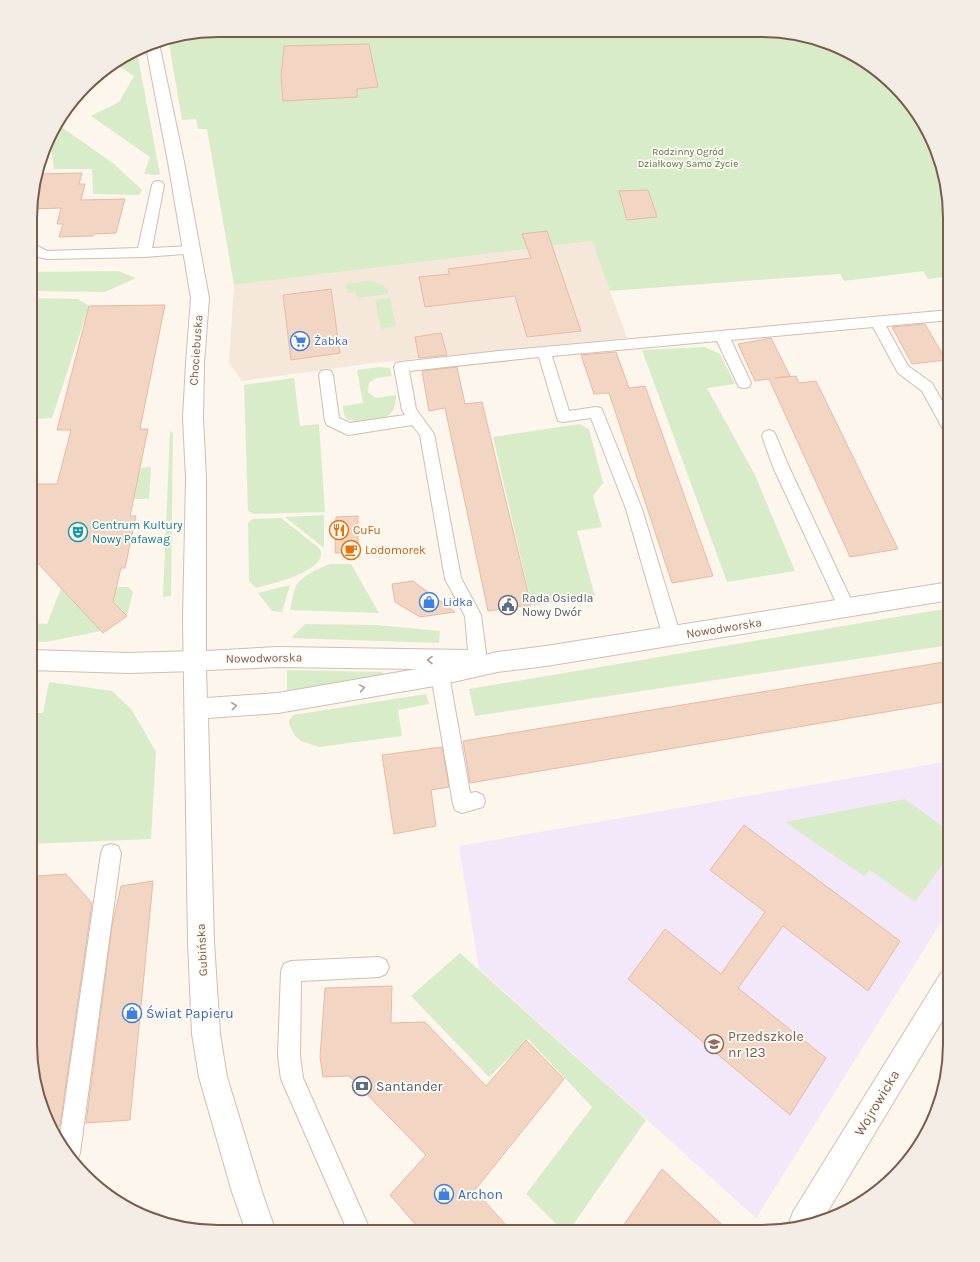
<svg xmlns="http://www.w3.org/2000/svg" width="980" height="1262" font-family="Karla,sans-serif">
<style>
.residential{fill:#f5e8da}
.education{fill:#f3e8fa}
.green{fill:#d8ecc9}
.building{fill:#f3d5c3;stroke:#e6bba3}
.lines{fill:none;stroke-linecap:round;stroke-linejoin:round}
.service-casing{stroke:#d1beb0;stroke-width:2}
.minor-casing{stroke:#d1beb0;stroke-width:2}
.tertiary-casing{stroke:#d1beb0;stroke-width:2}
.service{fill:#fff;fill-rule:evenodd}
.minor{fill:#fff;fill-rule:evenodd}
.tertiary{fill:#fff;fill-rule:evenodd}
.oneway{stroke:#af9d94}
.labels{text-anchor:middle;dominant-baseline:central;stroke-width:3.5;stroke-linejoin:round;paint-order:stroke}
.far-park-label{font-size:10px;fill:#537a41;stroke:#fffaf3}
.shop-label{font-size:12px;fill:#366cbe;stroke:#fffaf3;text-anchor:start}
.street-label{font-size:12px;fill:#7a5c4d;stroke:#fffaf3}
.culture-label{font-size:12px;fill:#0d838f;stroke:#fffaf3;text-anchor:start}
.food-label{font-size:12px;fill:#c56008;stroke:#fffaf3;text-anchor:start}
.service-label{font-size:12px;fill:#4e5e75;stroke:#fffaf3;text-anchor:start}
.near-shop-label{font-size:14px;fill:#366cbe;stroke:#fffaf3;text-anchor:start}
.near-education-label{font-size:14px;fill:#785e54;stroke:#fffaf3;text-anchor:start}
.near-service-label{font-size:14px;fill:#4e5e75;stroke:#fffaf3;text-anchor:start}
.near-street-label{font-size:14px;fill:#7a5c4d;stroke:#fffaf3}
.rim{fill:none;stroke:#7a5c4d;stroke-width:2}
</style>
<rect width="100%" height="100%" fill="#fdf6ec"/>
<path class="residential" d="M592,241L627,338L374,363L242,381L229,363L234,285Z"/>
<path class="education" d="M950,761V908L756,1218L479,969L459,846Z"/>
<path class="green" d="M218,30L787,32L867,62L925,124L944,170L950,218V276L928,279L923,271L844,281L840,274L610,291L592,241L234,285L207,129H198L196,119L182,120L168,38Z
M137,52L160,174L157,175L144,174L150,157L91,116L119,102L134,76L116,64Z
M56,123L114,164L142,190L139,195L93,194L92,169H54L50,142H49Z
M118,271L136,278L105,292L31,291V272Z
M368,281C377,282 386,284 389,294L357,298L356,292L347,293L346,284Z
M31,298L78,299L89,306L52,418L34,419L31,428Z
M390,298L396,326L381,329L375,300Z
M705,347L720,354L735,384L707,388L755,475L795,571L727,582L642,350Z
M379,367L390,368L392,376L376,378L369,383L368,392L376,398L396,395C396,403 395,410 389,415C382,420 352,424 346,418C344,415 343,410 343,406L363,403L357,370Z
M294,378L300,426L319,424L325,512L254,514L248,511L244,385Z
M579,424L589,429L603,483L593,496L602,527L577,531L595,596L532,606L493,437Z
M170,431L173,433L171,596L163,597Z
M151,467L149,499H133L140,468Z
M324,515V548L285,517Z
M281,518L319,548C333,570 270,584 256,588L249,581L248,523L253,519Z
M331,564H351L379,613L290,610C292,603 293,592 296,586C301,577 322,566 331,564Z
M290,585L282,612L272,611L258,593Z
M128,587L133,592L127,616L101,631L46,642L31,641V623L47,624L61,588Z
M950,608V645L475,716L469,689Z
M305,624L376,625L440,631L439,643L291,638Z
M287,670L382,672L384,675L306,688L287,690Z
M49,682L112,691L132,710L156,752L151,839L30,844L31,713H43Z
M426,694L429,704L398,710L402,736L319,747L301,741L295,736L290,726L289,721L293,715Z
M905,799L950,832V854L915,902L870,870L864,876L785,822Z
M460,953L646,1120L568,1232H564L526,1194L592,1107L528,1039L489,1077L411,996Z"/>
<path class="building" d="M369,44L378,87L357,89V97L283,101L281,76L284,46Z
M82,173L79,184H85L81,200L125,199L116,233L94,234L93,236L59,237L63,224H57L61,208L32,209V193L38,174Z
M648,190L657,217L627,220L619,191Z
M547,231L581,331L527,337L515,296L425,307L419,277L449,274L448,269L531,258L522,234Z
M331,289L340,353L291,360L283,295Z
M165,305L140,429H148L130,516H136L125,568H121L113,602L127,616L103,633L31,556V484H57L71,430H57L89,306Z
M925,324L946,360L912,364L892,327Z
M441,333L447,355L419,358L415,337Z
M771,338L790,376L775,378L796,376L799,383L816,381L898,549L850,557L769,379L755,381L738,344Z
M616,352L629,388L645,386L713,576L672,583L609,393L594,394L581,355Z
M457,367L465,404L482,402L531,605L488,611L445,408L429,411L422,371Z
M358,516V552L335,553L336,517Z
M413,581L455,612L420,617L395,602L392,584Z
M950,661V701L470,783L463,741Z
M442,747L449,787L431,790L436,826L394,834L382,755Z
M744,825L900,941L868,991L783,926L738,988L826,1058L790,1115L628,979L665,929L721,974L765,912L710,870Z
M66,874L92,903L60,1126H50L36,1093L30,1044V884L38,876Z
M153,881L130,1120L86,1123L112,926L121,886Z
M392,986L391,1023L425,1022L486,1086L526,1040L564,1079L475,1190L512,1232H422L390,1195L426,1155L349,1076L323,1077L320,1057L325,988Z
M662,1169L730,1232H619Z"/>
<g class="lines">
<defs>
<path id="service" d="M158,181L162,182L164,185L152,248L192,246L197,247L199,250L197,253L144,257L47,259L35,256L32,253V243L47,251L138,248L152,185L154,182Z
M950,310V320L886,326L908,366L932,383L950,415V435L945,433L922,391L898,373L873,327L731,340L751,383L749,387L744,388L739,387L737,383L717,341L552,356L569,411L596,407L601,408L603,412L642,509L681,637L678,642L672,644L666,642L663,637L626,509L591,418L563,422L558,421L539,357L409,371L416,409L434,434L461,578L481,615L487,661L484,666L478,669L472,666L469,661L465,616L445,579L420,435L412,425L348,435L327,425L325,421L319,375L321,371L326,370L331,371L333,375L339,418L350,423L405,415L402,410L394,367L396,363L401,362L499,351Z
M769,430L774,432L776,436L789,467L855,608L853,613L847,615L841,613L773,467L762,436L764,432Z
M440,667L446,670L449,675L470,793L476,792L483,795L485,801L483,807L462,813L455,810L453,804L431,675L434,670Z
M111,844L118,846L121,853L80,1153L77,1161L59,1142L101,853L104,846Z
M379,957L386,960L389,967L386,974L379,977L301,981L300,1056L303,1078L371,1232H348L281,1079L278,1056L281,971L284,964L291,961Z"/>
<path id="minor" d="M31,650L128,653L195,651L203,654L206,661L203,668L195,671L128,673L31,670Z
M950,969V1008L825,1216L790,1227L789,1223L793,1212L941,973Z"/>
<path id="tertiary" d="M157,40L159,43L184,162L209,298L204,363L203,418L206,478V651L277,647L467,650L475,653L477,657L497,652L546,646L950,582V600L546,666L497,672L440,685L278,713L208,718L214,942L220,1034L227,1077L262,1192L276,1232H246L232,1192L199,1077L192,1034L188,942L183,619L186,478L183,418L186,363L191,298L168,162L146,47ZM277,667L417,669L278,693L207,698L206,670Z"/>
</defs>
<use href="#service" class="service-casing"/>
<use href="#minor" class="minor-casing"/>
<use href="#tertiary" class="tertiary-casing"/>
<use href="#service" class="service"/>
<use href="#minor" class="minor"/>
<use href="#tertiary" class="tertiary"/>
</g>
<defs><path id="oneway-chevron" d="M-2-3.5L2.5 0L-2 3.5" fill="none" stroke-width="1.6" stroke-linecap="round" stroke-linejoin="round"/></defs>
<g class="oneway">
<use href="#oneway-chevron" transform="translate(430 660) rotate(-179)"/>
<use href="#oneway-chevron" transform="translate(362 688) rotate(-10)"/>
<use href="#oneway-chevron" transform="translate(234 706) rotate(-5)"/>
</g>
<defs>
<symbol id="supermarket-ring" viewBox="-11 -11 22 22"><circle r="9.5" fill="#fffaf3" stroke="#3f7fe0" stroke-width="1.5"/><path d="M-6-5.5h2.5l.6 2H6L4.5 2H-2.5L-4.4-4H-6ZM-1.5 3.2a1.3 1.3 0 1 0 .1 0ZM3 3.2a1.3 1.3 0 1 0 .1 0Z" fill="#3f7fe0"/></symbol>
<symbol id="restaurant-ring" viewBox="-11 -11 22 22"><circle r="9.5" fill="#fffaf3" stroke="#e8710a" stroke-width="1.5"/><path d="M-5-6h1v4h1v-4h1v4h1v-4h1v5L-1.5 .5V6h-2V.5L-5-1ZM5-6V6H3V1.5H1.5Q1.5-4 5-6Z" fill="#e8710a"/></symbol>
<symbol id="theatre-ring" viewBox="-11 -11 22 22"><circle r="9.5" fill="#fffaf3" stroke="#0f9aa8" stroke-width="1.5"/><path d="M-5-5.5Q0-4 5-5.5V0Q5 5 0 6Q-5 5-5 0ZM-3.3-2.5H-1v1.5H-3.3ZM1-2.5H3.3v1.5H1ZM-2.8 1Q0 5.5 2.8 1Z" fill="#0f9aa8"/></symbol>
<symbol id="cafe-ring" viewBox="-11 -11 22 22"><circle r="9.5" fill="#fffaf3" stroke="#e8710a" stroke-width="1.5"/><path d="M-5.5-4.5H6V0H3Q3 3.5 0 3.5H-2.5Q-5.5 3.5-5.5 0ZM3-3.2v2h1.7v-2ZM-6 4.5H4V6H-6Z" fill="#e8710a"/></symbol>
<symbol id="shop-ring" viewBox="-11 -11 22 22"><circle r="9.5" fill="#fffaf3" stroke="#3f7fe0" stroke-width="1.5"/><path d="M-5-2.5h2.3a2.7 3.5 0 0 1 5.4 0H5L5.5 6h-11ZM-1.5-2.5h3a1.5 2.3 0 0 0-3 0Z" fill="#3f7fe0"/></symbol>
<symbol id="civic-ring" viewBox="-11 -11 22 22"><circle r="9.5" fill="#fffaf3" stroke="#5c6f8a" stroke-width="1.5"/><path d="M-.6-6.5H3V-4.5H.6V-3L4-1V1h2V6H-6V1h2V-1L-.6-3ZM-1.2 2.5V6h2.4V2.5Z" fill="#5c6f8a"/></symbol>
<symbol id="school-ring" viewBox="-11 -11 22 22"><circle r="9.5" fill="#fffaf3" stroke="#8d6e63" stroke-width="1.5"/><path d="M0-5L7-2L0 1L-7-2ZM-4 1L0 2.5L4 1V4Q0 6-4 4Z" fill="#8d6e63"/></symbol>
<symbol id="bank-ring" viewBox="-11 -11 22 22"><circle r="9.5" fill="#fffaf3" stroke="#5c6f8a" stroke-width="1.5"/><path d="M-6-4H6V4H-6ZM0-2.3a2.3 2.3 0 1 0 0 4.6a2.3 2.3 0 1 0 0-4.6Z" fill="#5c6f8a"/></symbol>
</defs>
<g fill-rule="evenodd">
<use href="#supermarket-ring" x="289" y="330" width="22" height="22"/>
<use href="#restaurant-ring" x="328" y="519" width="22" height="22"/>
<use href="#theatre-ring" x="67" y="521" width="22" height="22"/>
<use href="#cafe-ring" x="340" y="539" width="22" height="22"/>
<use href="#shop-ring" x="418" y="591" width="22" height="22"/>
<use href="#civic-ring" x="497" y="594" width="22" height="22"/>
<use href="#shop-ring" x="121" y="1002" width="22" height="22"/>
<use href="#school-ring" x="703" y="1033" width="22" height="22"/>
<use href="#bank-ring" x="351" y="1075" width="22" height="22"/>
<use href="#shop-ring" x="433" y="1183" width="22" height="22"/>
</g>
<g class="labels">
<g class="far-park-label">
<text x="688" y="152">Rodzinny Ogród<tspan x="688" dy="12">Działkowy Samo Życie</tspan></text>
</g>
<g class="shop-label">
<text x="314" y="341">Żabka</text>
<text x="443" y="602">Lidka</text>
</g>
<g class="street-label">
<text transform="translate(196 350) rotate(-86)">Chociebuska</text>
<text transform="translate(724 628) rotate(-9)">Nowodworska</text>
<text transform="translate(264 658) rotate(-1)">Nowodworska</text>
<text transform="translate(202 950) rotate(-93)">Gubińska</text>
</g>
<g class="culture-label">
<text x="92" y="525">Centrum Kultury<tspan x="92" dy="14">Nowy Pafawag</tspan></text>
</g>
<g class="food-label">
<text x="353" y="530">CuFu</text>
<text x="365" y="550">Lodomorek</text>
</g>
<g class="service-label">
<text x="522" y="598">Rada Osiedla<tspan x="522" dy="14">Nowy Dwór</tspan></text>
</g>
<g class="near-shop-label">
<text x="146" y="1013">Świat Papieru</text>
<text x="458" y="1194">Archon</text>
</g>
<g class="near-education-label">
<text x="728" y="1036">Przedszkole<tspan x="728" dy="16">nr 123</tspan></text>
</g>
<g class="near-service-label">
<text x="376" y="1086">Santander</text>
</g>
<g class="near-street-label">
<text transform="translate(877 1103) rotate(-59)">Wojrowicka</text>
</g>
</g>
<path d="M0 0H980V1262H0ZM218 37H762A181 181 0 0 1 943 218V1044A181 181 0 0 1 762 1225H218A181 181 0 0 1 37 1044V218A181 181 0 0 1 218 37Z" fill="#f4ede6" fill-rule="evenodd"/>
<path class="rim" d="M218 37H762A181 181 0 0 1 943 218V1044A181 181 0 0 1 762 1225H218A181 181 0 0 1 37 1044V218A181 181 0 0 1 218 37Z"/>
</svg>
